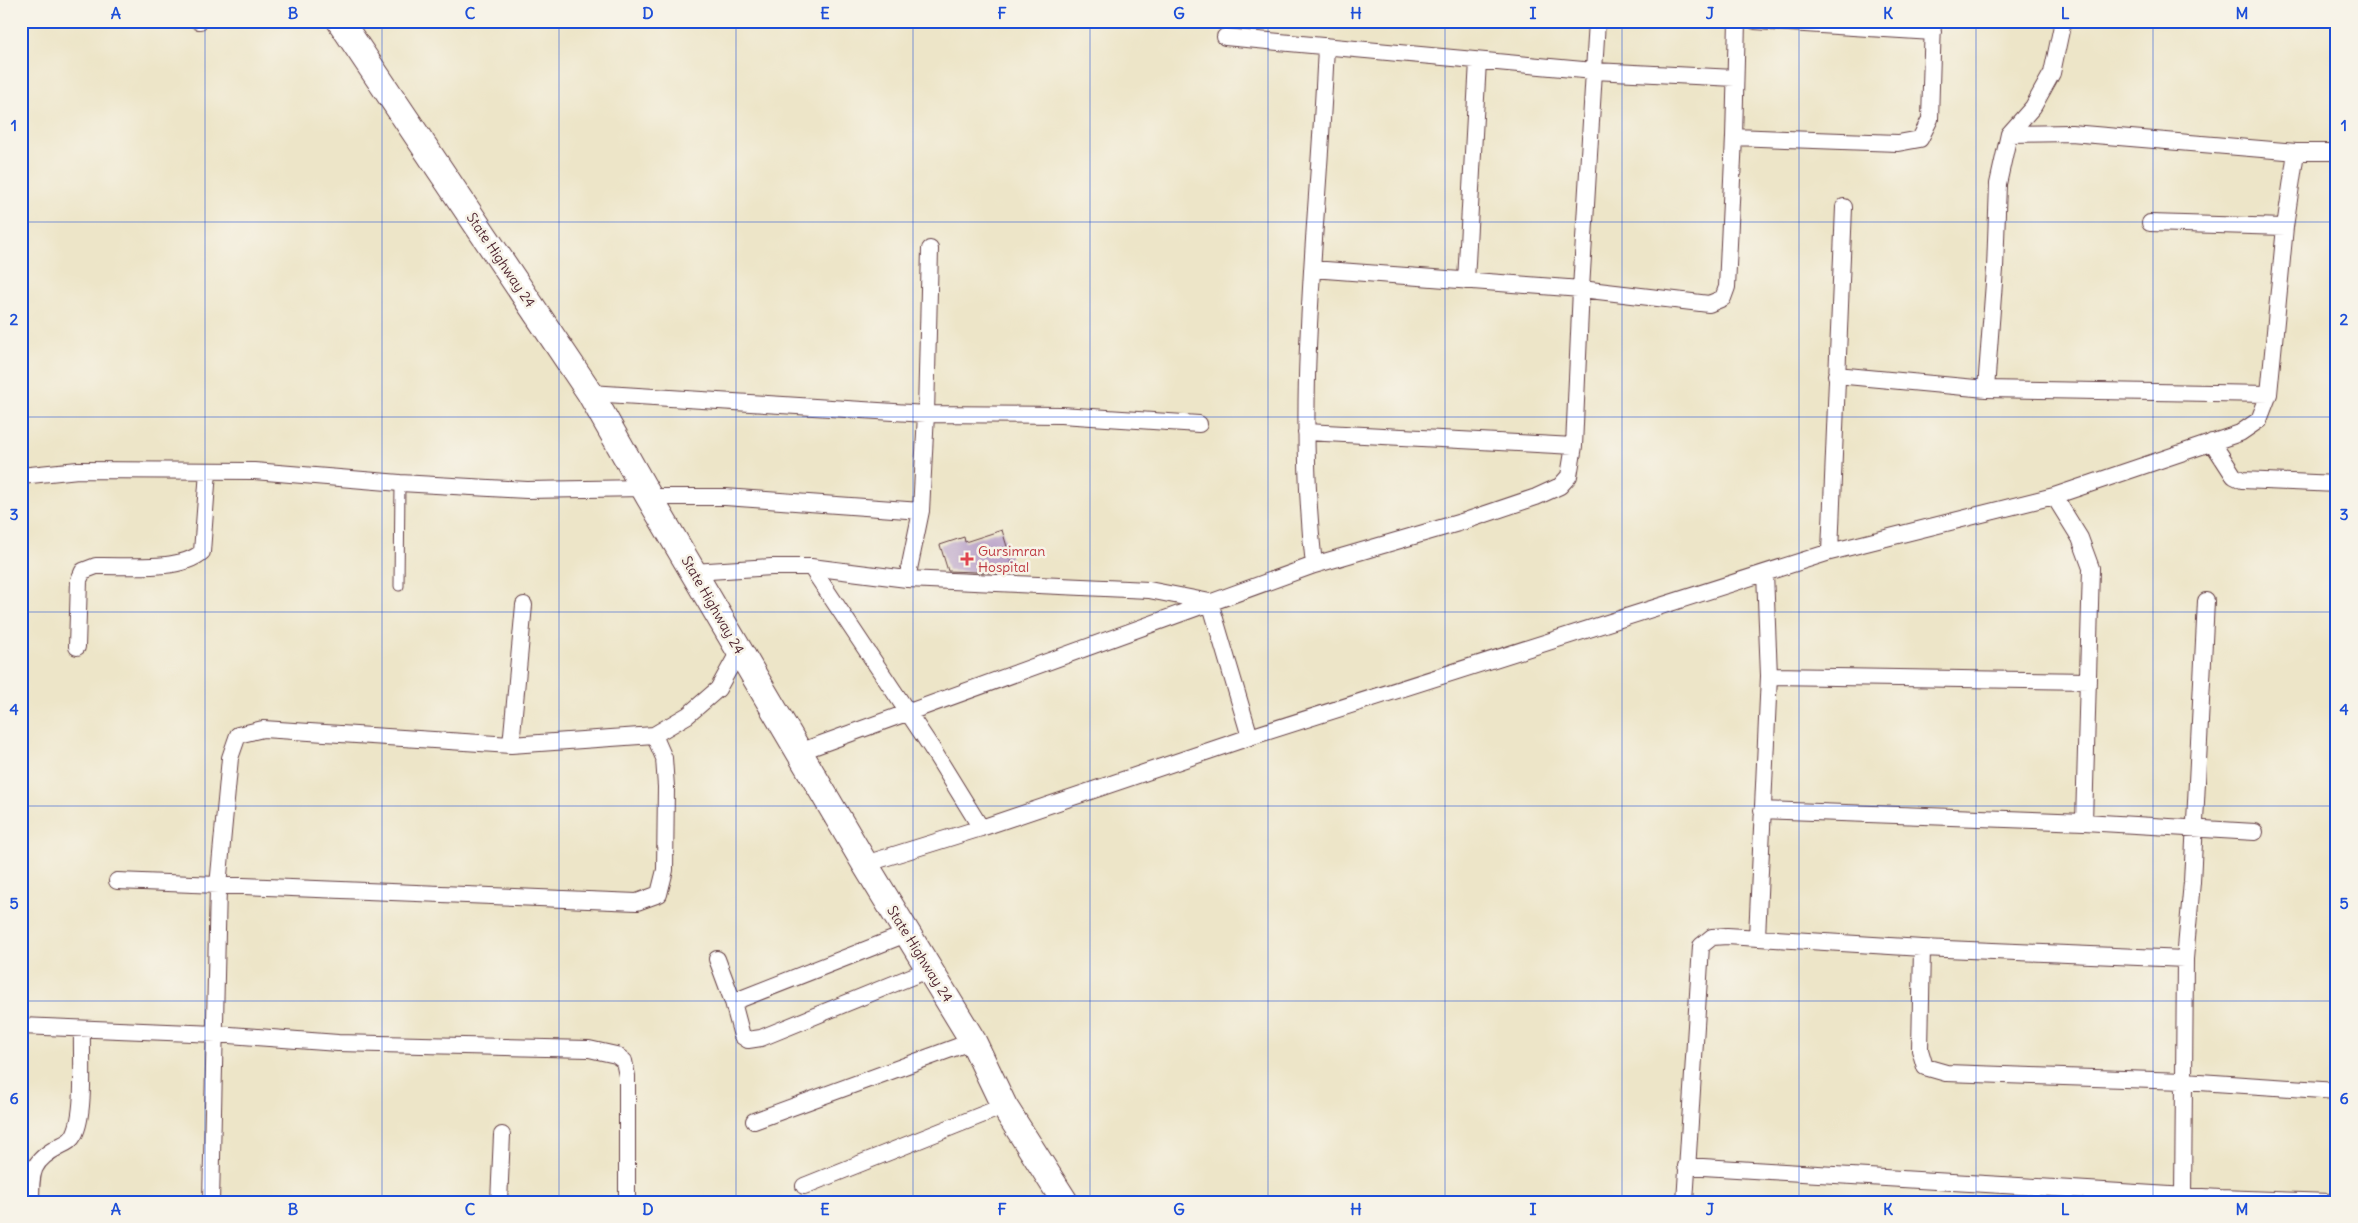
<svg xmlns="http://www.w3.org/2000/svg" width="2358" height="1223" font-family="Delius,sans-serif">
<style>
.building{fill:#b49bc6}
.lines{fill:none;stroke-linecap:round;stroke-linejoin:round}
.lane-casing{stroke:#623d43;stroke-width:11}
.street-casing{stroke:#623d43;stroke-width:18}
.primary-casing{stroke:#623d43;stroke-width:28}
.lane{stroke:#fff;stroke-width:9}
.street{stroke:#fff;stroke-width:16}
.primary{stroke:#fff;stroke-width:26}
.grid{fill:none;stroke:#1d4ed8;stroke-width:1;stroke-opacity:0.55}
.health-dot{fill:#e0444e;stroke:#f7f3e8;stroke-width:2}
.labels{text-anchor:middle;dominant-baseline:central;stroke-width:5;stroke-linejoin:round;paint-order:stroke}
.street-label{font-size:14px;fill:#4a1f2b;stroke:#f7f3e8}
.health-label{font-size:14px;fill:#be3a42;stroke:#f7f3e8;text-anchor:start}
.neatline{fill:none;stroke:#1d4ed8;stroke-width:2}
.grid-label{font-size:16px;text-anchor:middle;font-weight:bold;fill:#1d4ed8}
</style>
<rect width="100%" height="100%" fill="#f7f3e8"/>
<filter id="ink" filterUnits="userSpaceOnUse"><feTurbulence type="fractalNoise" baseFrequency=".02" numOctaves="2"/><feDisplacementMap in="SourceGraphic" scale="10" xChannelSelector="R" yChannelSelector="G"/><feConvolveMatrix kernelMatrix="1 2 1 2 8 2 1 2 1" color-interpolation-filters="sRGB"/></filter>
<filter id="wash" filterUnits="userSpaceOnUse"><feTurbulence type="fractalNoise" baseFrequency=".0096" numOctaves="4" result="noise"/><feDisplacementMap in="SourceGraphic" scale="20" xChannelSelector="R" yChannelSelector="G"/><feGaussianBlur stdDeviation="1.12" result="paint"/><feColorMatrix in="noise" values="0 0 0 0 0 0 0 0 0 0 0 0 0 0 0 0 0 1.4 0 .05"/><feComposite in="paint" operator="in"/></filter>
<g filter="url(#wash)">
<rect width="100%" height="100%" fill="#ede5c8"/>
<g id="blocks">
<path class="building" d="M1002,530L1014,570L1005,573L948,571L940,545L964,537L965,542Z"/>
</g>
</g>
<g filter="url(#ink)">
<use href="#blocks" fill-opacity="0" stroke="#623d43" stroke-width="1"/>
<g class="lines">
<defs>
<path id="lane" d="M399,586L400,483"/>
<path id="street" d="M198,21H200
M1597,21L1594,71L1735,78
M1755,21L1933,32
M2009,134L2071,133L2296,152H2337
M1734,137L1898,143L1920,139L1930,119L1933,21
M2150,223L2285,227
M1312,269L1581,289L1709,304L1723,298L1727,287L1734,137L1737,21
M1466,281L1478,61
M1836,375L1986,389L2269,394
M1986,389L1995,269L1998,184L2009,134L2033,107L2052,73L2063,21
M590,393L926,414L1061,415L1199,424
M1306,432L1574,446
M2212,442L2234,476L2242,480L2337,484
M21,476L78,470L254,471L400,483L527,490L644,488
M2054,496L2080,538L2091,568L2084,822
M649,497H725L921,511
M1830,552L1844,207
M1314,565C1294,392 1319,219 1326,46
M811,567L931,747L981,828
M693,572L772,567H811L907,579L1149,590L1210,602L1250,737
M907,579L921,511L926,414L930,249
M77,647L79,580L83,571L96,566C125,565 179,572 202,552L208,471
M1769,676L2088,681
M511,745L524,605
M799,752L1314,565L1465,521L1536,497L1560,486L1569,476L1574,446L1581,289L1594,71L1225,37
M1762,810L2084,822L2255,832
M865,864L981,828L1250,737L1830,552L2054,496L2240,433L2259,420L2269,394L2285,227L2296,152
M117,881L637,902L659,894L665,870L666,787L664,758L654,735
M1757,937L1769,676L1765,573
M1922,948L1920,1050L1925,1067L1946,1073L2184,1081L2185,959
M717,959L733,1002L742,1036L748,1040L761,1038L930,969
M733,1002L906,934
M21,1026L216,1034L338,1043L589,1049L616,1055L624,1061L627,1076V1202
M754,1121L973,1041
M1686,1166L2220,1198L2331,1202
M804,1186L1004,1106
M2183,1196L2184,1081L2337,1091
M31,1202C31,1172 31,1161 60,1146C66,1143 71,1141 74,1135C86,1113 81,1055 82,1029
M211,1202L218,886L230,758L238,735L263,729L511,745L654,735L688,715L718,689L739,651
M499,1202L502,1135
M1685,1202L1701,946L1712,937L1727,936L1922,948L2185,959L2192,882L2206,601"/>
<path id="primary" d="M340,21L590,393L649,497L865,864L973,1041L1004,1106L1065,1202"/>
</defs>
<use href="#lane" class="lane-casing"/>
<use href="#street" class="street-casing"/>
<use href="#primary" class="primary-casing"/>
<use href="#lane" class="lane"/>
<use href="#street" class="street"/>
<use href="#primary" class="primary"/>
</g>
</g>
<path class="grid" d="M205,21V1202M382,21V1202M559,21V1202M736,21V1202M913,21V1202M1090,21V1202M1268,21V1202M1445,21V1202M1622,21V1202M1799,21V1202M1976,21V1202M2153,21V1202M21,222H2337M21,417H2337M21,612H2337M21,806H2337M21,1001H2337"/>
<path class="health-dot" d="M964.5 551.5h5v5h5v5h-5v5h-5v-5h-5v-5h5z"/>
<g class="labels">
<g class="street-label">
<text transform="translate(501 260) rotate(56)">State Highway 24</text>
<text transform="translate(713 605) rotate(60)">State Highway 24</text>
<text transform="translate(920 954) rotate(58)">State Highway 24</text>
</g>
<g class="health-label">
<text x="978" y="551">Gursimran<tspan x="978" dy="16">Hospital</tspan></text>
</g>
</g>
<rect width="2358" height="1223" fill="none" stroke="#f7f3e8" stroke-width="55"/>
<rect x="28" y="28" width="2302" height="1168" class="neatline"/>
<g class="grid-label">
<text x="116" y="19">A</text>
<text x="293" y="19">B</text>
<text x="470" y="19">C</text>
<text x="648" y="19">D</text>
<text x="825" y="19">E</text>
<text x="1002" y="19">F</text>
<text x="1179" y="19">G</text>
<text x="1356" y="19">H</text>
<text x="1533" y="19">I</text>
<text x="1710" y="19">J</text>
<text x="1888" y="19">K</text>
<text x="2065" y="19">L</text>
<text x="2242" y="19">M</text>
<text x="14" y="131">1</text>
<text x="2344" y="131">1</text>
<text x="14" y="325">2</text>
<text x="2344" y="325">2</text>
<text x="14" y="520">3</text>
<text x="2344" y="520">3</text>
<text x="14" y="715">4</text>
<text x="2344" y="715">4</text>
<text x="14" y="909">5</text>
<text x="2344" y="909">5</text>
<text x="14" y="1104">6</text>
<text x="2344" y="1104">6</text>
<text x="116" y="1215">A</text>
<text x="293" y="1215">B</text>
<text x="470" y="1215">C</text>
<text x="648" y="1215">D</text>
<text x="825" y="1215">E</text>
<text x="1002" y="1215">F</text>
<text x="1179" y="1215">G</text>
<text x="1356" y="1215">H</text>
<text x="1533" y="1215">I</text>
<text x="1710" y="1215">J</text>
<text x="1888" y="1215">K</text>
<text x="2065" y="1215">L</text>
<text x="2242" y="1215">M</text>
</g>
</svg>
